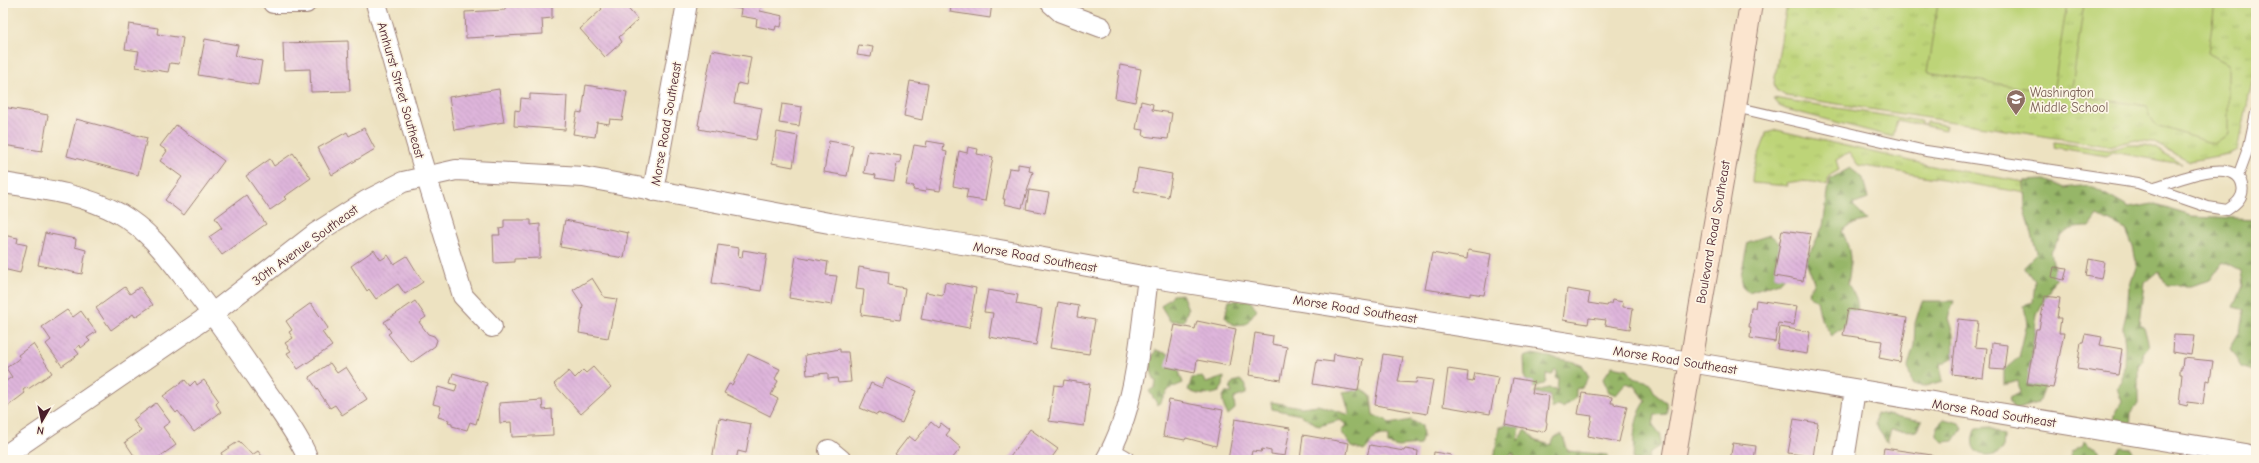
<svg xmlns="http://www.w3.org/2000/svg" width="2259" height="463" font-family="'Comic Neue',sans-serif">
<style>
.grass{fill:url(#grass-tufts);stroke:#847a52}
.forest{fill:url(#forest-firs);stroke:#706a4a}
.pitch{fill:#bdd478;stroke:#847a52}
.building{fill:url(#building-back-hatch)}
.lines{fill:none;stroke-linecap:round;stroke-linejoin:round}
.lane-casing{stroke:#9c8076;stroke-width:12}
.street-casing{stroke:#9c8076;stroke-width:22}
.secondary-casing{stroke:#9c8076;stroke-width:24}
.lane{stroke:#fff;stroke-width:10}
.street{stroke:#fff;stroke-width:20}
.secondary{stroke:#fbe5cf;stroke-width:22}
.labels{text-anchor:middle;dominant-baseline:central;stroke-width:3.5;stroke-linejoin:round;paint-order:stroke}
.street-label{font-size:13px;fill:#4a1f2b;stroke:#fcf5e5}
.education-label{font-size:13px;fill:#785e54;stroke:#fcf5e5;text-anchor:start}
</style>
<defs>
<pattern id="grass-tufts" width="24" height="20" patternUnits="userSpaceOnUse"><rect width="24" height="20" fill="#bdd478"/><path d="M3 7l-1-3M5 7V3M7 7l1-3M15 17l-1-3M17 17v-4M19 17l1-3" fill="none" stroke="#a4b668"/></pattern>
<pattern id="forest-firs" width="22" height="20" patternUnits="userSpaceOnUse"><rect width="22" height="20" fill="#96b668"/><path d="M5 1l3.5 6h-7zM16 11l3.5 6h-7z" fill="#7c9356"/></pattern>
<pattern id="building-back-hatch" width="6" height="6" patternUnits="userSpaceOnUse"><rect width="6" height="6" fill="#deb5db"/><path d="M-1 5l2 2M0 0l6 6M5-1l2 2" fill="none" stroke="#c09bbc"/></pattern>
</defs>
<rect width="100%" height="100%" fill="#fcf5e5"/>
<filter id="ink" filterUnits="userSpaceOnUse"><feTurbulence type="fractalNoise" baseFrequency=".025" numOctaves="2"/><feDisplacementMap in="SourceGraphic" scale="8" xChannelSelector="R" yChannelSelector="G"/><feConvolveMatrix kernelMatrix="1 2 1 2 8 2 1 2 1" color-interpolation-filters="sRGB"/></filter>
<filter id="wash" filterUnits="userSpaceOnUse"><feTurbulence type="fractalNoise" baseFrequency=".012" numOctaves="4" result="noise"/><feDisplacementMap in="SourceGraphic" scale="16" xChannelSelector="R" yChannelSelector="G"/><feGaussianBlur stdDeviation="0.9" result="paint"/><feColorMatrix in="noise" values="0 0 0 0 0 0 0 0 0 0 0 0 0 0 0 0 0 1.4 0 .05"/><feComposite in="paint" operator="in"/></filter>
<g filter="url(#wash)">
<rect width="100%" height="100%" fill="#ede2c1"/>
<path class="grass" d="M1787,3H2256V62L2238,150L2228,154L2190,161L2152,142L2136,140L2108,146L1786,96L1776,90L1774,83Z
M1773,98L1921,121V125H1925L1926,122L1946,125L1945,130L1897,120L1893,137L1786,109L1779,106Z
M1777,130L1932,166L2024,182L2025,193L1858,165L1849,152L1836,160L1839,170L1829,176L1827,186C1816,181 1799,180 1787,183L1788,186L1752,183C1752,161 1762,153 1766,133Z
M2055,142L2108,150L2128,145H2145L2155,148L2181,164L2112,152L2106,156L2054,147Z"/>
<path class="forest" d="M1850,168L1863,178L1868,199L1852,205L1867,220L1850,225L1842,231C1851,249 1852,263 1848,284C1856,297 1864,311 1850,324C1845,329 1840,327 1832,336L1821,319L1817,301L1808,294L1814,282L1806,261L1823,226L1830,179Z
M2045,180L2065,188L2089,185L2129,208L2153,204L2191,216L2256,219V372L2241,367L2230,348L2240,331L2244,310L2234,307L2243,285L2241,271L2223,262L2210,280L2190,286H2167L2159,271L2145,283L2140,324L2144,327L2149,346L2142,353L2143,361L2138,367V404L2131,413L2130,429L2113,426L2114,416L2122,402L2117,388L2123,381L2125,346L2123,327L2127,311L2129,287L2137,266L2133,247L2126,230L2098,216L2090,227C2065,227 2064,232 2051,252L2056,277L2037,314L2029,373L2044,387L2038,403L2014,410L2009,398L2020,393L2018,381L2004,385V370L2019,357L2027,324L2024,306L2033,302L2035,281L2024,266L2037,253L2025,209L2024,181Z
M1770,235C1783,243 1786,257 1789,271L1779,282L1749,292L1743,287L1741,275L1748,242Z
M1182,294L1188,309L1184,321H1170L1161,306L1173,295Z
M1249,300L1257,309L1246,324L1234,325L1225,317L1229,301Z
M1922,301H1954L1948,318L1953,334L1954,357L1940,365L1943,381L1926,386L1912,385L1908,367L1914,345L1915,323Z
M1156,350L1174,356L1183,383L1169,389L1158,405L1149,391L1155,387L1156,382C1149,371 1149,361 1156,350Z
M1533,354L1571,361L1583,366L1589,377L1582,387L1576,389V398L1563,408L1559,405L1552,409L1550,396L1534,392L1548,388L1556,389L1557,393L1558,378H1555L1557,371L1555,369L1552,375L1546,374V382L1534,388L1525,379L1524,357Z
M1612,366L1628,369L1633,378L1649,382L1656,395L1666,402L1667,414L1655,415L1653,425L1661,435L1660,446L1650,452L1648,460H1633C1634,438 1633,419 1646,401L1635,386L1626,383L1616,395L1609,392L1603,379Z
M1202,377L1206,383L1224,377L1223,386L1219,392C1207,396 1199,396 1188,390L1192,378Z
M1240,380L1246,385V394L1234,398L1235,409L1228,415C1224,408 1220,400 1225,393H1232L1230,388L1233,382Z
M1362,389L1371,396L1373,416L1385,419L1390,424L1411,420L1422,426L1423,436L1420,445L1398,447L1388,444V436H1377L1364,451L1352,447L1341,431L1347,425L1340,420L1319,426L1301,415L1272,409L1271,402L1301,407L1318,405L1350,415L1343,392Z
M1876,413L1922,421L1917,431L1891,430L1887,442L1875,425Z
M1944,419L1959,423L1962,429L1954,441L1943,442L1937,436V426Z
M1507,424L1520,427L1518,441L1526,430L1536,441L1551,445L1555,437L1562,434L1568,451L1607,455L1610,460H1513L1514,453L1504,460H1494L1499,427Z
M1991,427L2004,436L2003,449C1985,463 1964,452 1976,428Z
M2084,441L2089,446L2095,447L2099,450L2100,457L2113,458L2120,447L2131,448L2138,460H2073L2070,456L2072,451L2083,445Z"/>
<path class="pitch" d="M1938,3H2067L2053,93L1927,72Z
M2084,3H2215L2208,53L2228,64V134L2214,144L2156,125L2151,118L2147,106L2071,95Z"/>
<g id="blocks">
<path class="building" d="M505,3H552V18L542,19L543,34L466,38L465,12L505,10Z
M597,3H623L638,20L619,37L622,42L605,57L580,29L602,9Z
M723,3H751L761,6L760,11L783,16L781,27L776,26L775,30L756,26L757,19L740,16L741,9L722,6Z
M952,3H992L990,18L950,12Z
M129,24L158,28L157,34L183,38L179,64L170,63L168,72L136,67L139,51L125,49Z
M205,39L238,45L235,56L262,61L258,85L198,75Z
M348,41L350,91L311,92L310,69L284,70L283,43Z
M859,45L873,47L871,57L857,55Z
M712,50L751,57L746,85L738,83L734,103L762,108L756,140L699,129L700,126L698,125Z
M1120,65L1141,69L1135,102L1115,98Z
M910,81L928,84L922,120L904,116Z
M586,85L627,92L622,120L610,119L609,124L597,122L595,137L573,134L577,112L582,113Z
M499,89L504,122L454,130L449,97Z
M530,94L567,96L565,130L514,126L515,110L520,111L521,98L530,99Z
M1141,101L1153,104L1152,110L1172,113L1168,139L1143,136L1144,130L1136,129Z
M782,104L802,107L799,126L779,123Z
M3,107L48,115L42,151L3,145Z
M76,119L147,138L138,175L67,156Z
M176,125L224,161L184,215L165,200L182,177L160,161L167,151L160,146Z
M364,128L375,149L332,175L318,148L347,132L349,136Z
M777,132L798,136L793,167L772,163Z
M829,141L853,145L847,176L824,172Z
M927,141L944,144L943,151L947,152L940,191L926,189L925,192L913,190L914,186L906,185L914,145L926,147Z
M968,147L978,149L977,154L993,157L985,201L966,198L968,189L953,186L959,151L967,153Z
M868,151L901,156L900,163H897L894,181L875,178L876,175L864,173Z
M293,153L311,178L284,197L286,199L270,210L246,176L270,159L274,166Z
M1018,164L1030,166L1029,171L1033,172L1022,208L1004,204L1005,199H1003L1009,168L1018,169Z
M1138,168L1172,174L1168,197L1134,191Z
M1029,190L1049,193L1045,213L1026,209Z
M246,195L266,224L222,255L209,237L222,228L215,218Z
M504,220H531V225L540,224V258L514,259V262L494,263L493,235H500L499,229L504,228Z
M565,220L628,233L624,258L560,247Z
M1782,230L1811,234L1803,281L1774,276Z
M45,233L76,239L75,247L86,250L82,274L38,265Z
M3,235L18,238L17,243L27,245L20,273L3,269Z
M718,245L739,248L738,257L742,258L743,250L767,254L761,291L712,283Z
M374,250L381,260L388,255L394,264L407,256L423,282L405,294L398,284L376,299L369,289L367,291L351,266Z
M1468,250L1491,254L1484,295L1470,293V296L1425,289L1432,253L1467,259Z
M796,256L828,262L826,275L837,276L832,305L789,298Z
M2089,259L2104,262L2101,279L2086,276Z
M859,267L889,272L888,285L905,288L900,320L861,315L864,290L856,289Z
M2054,267L2067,269L2064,280L2052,277Z
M592,278L604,297L617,299L608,338L579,333L583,305L573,290Z
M945,282L976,288L969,328L921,319L926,292L943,295Z
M125,287L130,294L140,287L153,305L135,317L133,314L111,330L96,308Z
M1567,289L1590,293L1588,303L1607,306L1608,304H1611L1612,300L1623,302V307L1633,308L1630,329L1605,325L1606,320L1589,318L1588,324L1563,320Z
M988,290L1018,295L1016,304L1042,309L1036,345L989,337L993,313L984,312Z
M2045,296L2060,298L2057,318H2061L2059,333H2064L2053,388L2027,384L2036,329H2039Z
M1756,300L1797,306L1794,325L1778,323L1775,342L1750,338L1751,327H1749L1751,308H1755Z
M415,301L426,317L419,322L428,334L434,336L437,340L435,346L411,363L388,334L391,332L384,322Z
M1058,302L1079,306L1077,317L1095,320L1089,354L1050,348Z
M311,303L328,328L322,332L332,346L298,369L287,353L291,351L285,343L293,338L289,332L292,330L286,321Z
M1848,309L1907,318L1900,362L1879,358L1882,341L1843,335Z
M67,310L73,317L81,311L96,332L87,338L90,341L81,348L80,345L75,349L79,354L62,366L46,344L51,340L42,327Z
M1958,319L1978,321L1975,347L1987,348L1983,378L1952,374Z
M1197,321L1236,329L1229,366L1197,360L1195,373L1166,367L1175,325L1195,329Z
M1780,327L1810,332L1807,354L1777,349Z
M1255,333L1273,336L1272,344L1287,347L1281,380L1249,375Z
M2085,334L2102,337L2100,345L2122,349L2118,375L2077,369L2081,342H2083Z
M2174,335L2194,336L2191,355L2173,352Z
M1992,343L2007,345L2004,370L1990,369Z
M33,344L52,373L28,389L27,387L23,390L25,393L8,406L3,399V383L12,377L6,368L20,358L18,355Z
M840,349V352H848L851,382L838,383L837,378L828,379V373L807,375L805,355Z
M748,354L780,369L775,379L778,381L771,395L778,399L770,416L724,393L729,384L732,385Z
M1334,354L1363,359L1358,391L1313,384L1317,360L1333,362Z
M1383,354L1403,357L1398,382L1416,383L1417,378L1433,380L1427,414L1375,405Z
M2183,358L2213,361L2210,381L2206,380L2203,404L2188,402L2187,406L2179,404L2182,374H2180V368H2182Z
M330,363L337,373L346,367L367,399L342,415L335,405L330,408L309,377Z
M593,367L611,387L581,414L554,384L569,371L575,378L583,370L586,373Z
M1448,369L1468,372L1467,381L1473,382L1475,373L1498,377L1490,414L1443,406Z
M453,373L487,383L476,424L470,422L467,430L452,426V424L448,423L449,420L438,417L441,406L433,404L438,387L455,392L457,385L450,383Z
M886,378L916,391L902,423L878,413L877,415L860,408L871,383L882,388Z
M1513,378L1534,382L1532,393L1549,396L1546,421L1547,423L1546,429L1543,432L1505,424Z
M185,380L190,386L195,381L197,385L204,380L219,401L216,404L221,412L194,432L178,411L176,413L163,396Z
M1064,380L1090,384L1084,426L1049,421L1054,385L1063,386Z
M1582,393L1612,397L1611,403H1614V405L1617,404L1627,406L1619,442L1588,436L1592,416L1578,414Z
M542,400L543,410L552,409L553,435L512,437L511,422L500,423L499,403Z
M1169,400L1223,410L1216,446L1186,438L1185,440L1163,436Z
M156,403L170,422L163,427L176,445L155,460H137L125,442L141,431L133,420Z
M719,418L751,424L746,453L738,451L736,460H712Z
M1235,419L1290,428L1285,456L1271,454V451L1262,449L1261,452L1252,451L1250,460H1228Z
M1794,419L1818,423L1813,457L1788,453Z
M931,422L938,428L941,423L950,430L946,435L961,448L951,460H903L895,454L909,436L915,441Z
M1030,429L1058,449L1050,460H1008Z
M1303,435L1349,443L1346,460H1300Z
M239,441L252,455L258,451L265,460H218L223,457L221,453Z
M1733,443L1756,446L1754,460H1730Z
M1370,445L1404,451L1405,449L1418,451L1417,460H1366Z
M1884,448L1932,455L1931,460H1882Z
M1434,452L1451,455L1450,460H1433Z
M1941,457L1956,459V460H1941Z"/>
</g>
</g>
<g filter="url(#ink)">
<use href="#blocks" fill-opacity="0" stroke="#9c8076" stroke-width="1"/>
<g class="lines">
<defs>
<path id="lane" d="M1735,107L1926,151L2138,183L2208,207L2227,210C2236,204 2245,197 2242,185C2236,154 2174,182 2155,187
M2238,176L2249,146L2256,113"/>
<path id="street" d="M273,3H306
M376,3L421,159L463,296L492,327
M1051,3L1061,12L1101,27
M3,183C43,189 83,194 120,214C146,229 164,251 182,275C212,311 238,349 264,388C276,405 303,442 308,460
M653,191L687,3
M829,450L841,460
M1110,452L1124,460
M3,457L213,313L316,233L366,201L403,182L456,170L583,177L829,223L994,249L1148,277L1690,362L2246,454
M1106,460C1137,405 1140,339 1148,277
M1844,460L1855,390"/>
<path id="secondary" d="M1674,460L1735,107L1751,3"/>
</defs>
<use href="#lane" class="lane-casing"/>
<use href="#street" class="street-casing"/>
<use href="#secondary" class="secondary-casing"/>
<use href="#lane" class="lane"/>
<use href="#street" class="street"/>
<use href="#secondary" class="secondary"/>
</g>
</g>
<defs>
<symbol id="school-pin" viewBox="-11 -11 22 30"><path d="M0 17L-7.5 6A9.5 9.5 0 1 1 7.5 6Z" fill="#8d6e63" stroke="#fcf5e5"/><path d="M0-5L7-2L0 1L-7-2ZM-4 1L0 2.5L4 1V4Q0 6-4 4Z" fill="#fff"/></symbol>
</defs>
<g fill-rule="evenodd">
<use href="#school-pin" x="2005" y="88" width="22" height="30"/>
</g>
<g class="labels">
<g class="street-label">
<text transform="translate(401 90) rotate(74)">Amhurst Street Southeast</text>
<text transform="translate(666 124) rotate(-80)">Morse Road Southeast</text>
<text transform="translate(1713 232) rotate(-80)">Boulevard Road Southeast</text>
<text transform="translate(305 245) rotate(-36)">30th Avenue Southeast</text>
<text transform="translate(1035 257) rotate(10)">Morse Road Southeast</text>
<text transform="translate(1355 309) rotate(9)">Morse Road Southeast</text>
<text transform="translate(1675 360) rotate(9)">Morse Road Southeast</text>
<text transform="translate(1994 413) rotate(9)">Morse Road Southeast</text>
</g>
<g class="education-label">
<text x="2030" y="92">Washington<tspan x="2030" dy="15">Middle School</tspan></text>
</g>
</g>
<rect width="2259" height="463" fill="none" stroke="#fcf5e5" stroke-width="16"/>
<g transform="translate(42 421) rotate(189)" stroke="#fcf5e5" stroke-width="3" paint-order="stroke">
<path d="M0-3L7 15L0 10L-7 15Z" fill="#4a1f2b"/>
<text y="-6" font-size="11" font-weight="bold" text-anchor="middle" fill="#4a1f2b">N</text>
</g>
</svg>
